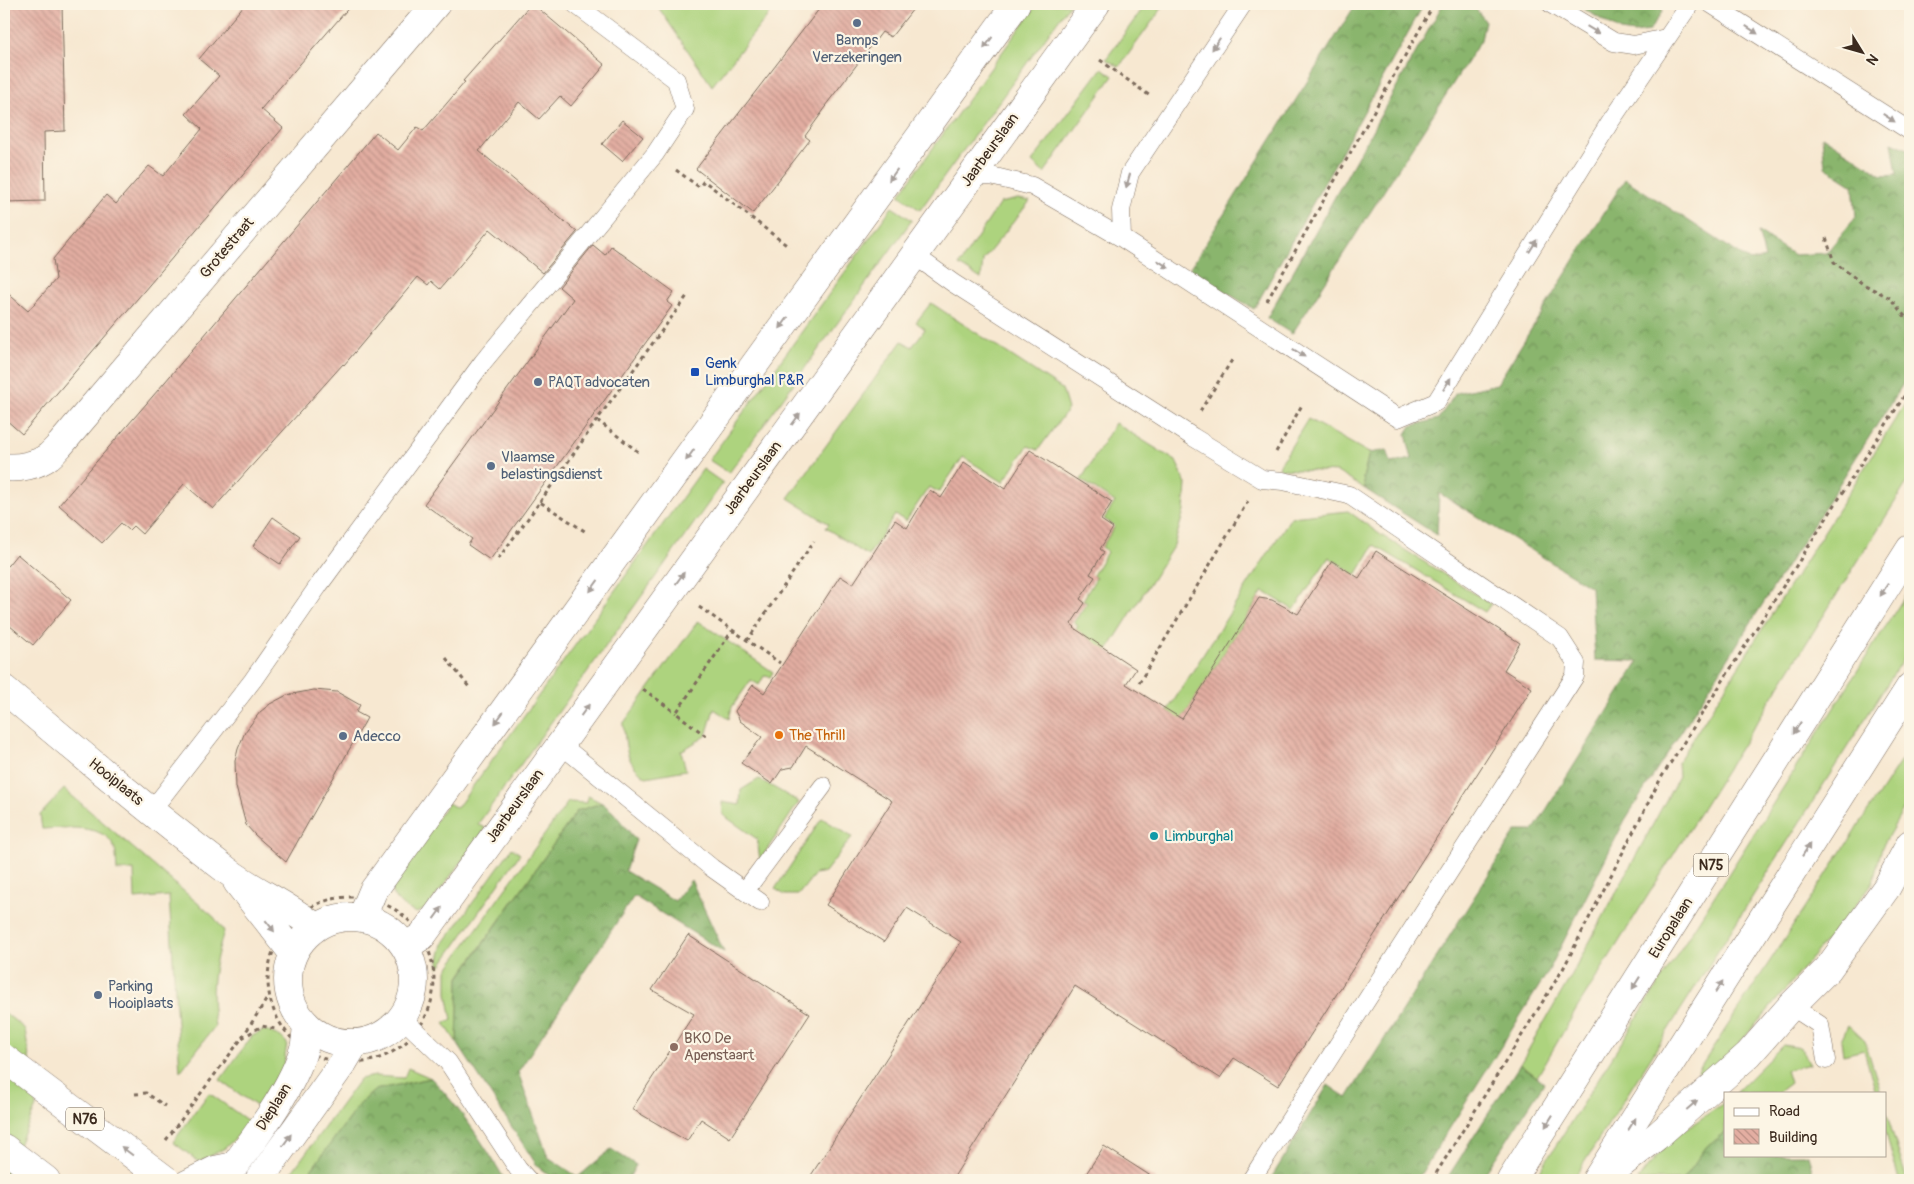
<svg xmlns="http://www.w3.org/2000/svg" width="1914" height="1184" font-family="Pangolin,sans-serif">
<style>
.grass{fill:#add37e;stroke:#747e4e}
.forest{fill:url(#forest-crowns);stroke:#627046}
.building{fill:url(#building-back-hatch)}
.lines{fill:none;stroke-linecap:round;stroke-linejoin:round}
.service-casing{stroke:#7d6c5d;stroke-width:19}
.minor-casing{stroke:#7d6c5d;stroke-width:29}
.secondary-casing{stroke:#7d6c5d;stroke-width:29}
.primary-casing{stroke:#7d6c5d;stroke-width:29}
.trunk-casing{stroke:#7d6c5d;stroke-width:29}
.path{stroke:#7d6c5d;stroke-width:3;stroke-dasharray:4 4;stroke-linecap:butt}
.service{stroke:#fff;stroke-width:18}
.minor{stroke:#fff;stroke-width:28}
.secondary{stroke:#fff;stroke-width:28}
.primary{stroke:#fff;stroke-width:28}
.trunk{stroke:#fff;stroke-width:28}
.trunk-bridge-casing{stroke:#7d6c5d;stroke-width:29;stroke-linecap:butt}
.trunk-bridge{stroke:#fff;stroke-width:28}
.oneway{fill:#a79f9a}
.service-dot{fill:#5c6f8a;stroke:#fcf5e5;stroke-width:2}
.transit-dot{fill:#1a4fb4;stroke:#fcf5e5;stroke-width:2}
.food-dot{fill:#e8710a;stroke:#fcf5e5;stroke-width:2}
.culture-dot{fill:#0f9aa8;stroke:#fcf5e5;stroke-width:2}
.education-dot{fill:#8d6e63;stroke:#fcf5e5;stroke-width:2}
.labels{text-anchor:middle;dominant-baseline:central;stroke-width:4.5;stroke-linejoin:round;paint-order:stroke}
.shield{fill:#fcf5e5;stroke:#75675a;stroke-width:1}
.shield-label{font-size:14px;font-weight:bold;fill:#3b2a1e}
.service-label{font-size:15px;fill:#4e5e75;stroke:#fcf5e5;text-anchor:start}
.street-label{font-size:15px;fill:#3b2a1e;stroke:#fcf5e5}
.transit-label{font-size:15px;fill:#164399;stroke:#fcf5e5;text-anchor:start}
.food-label{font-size:15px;fill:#c56008;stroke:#fcf5e5;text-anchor:start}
.culture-label{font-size:15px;fill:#0d838f;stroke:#fcf5e5;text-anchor:start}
.education-label{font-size:15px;fill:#785e54;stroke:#fcf5e5;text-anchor:start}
</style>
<defs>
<pattern id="forest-crowns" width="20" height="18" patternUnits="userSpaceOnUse" patternTransform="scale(1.25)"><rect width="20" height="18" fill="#8ab56d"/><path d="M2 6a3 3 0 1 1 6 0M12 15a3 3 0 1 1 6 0" fill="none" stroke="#729359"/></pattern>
<pattern id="building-back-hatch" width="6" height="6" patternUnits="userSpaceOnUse" patternTransform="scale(1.25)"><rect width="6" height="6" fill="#e3aea2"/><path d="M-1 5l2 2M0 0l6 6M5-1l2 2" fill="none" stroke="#b98e83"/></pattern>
</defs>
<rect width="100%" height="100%" fill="#fcf5e5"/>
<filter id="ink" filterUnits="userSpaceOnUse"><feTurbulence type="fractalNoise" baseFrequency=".02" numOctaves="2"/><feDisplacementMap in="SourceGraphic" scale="10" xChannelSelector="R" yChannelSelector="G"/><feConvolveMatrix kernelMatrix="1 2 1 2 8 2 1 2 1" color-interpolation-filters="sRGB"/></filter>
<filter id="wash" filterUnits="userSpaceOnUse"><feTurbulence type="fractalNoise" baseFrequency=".0096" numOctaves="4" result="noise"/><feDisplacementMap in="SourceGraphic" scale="20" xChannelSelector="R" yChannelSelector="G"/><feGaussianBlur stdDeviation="1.12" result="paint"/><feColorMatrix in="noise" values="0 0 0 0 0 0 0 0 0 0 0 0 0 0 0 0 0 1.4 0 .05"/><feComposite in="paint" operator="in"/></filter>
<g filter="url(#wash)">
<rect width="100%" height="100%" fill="#f7e8d1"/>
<path class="grass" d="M656,4H777L712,86Z
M1037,4H1070L920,210L899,195Z
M1146,4H1165L1119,67L1106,59Z
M1102,68L1113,76L1044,173L1032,162Z
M1018,199L1030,201L983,260L981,279L959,265L1000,203Z
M892,207L912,220L729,473L709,460Z
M931,303L1062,389L1068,409L1038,450L1028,446L1003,482L963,457L939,492L929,487L906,521L895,515L868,556L826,528L829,524L788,498L902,341L912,347L925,329L916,322Z
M1910,396V478L1576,1010L1537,1077L1520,1064L1569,980L1679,776L1678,762Z
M1308,419L1369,453L1363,478L1365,489L1337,472L1281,469L1279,466Z
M1115,423L1176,461L1186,484L1184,511L1174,545L1088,681L1064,647L1078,626L1074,622L1087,603L1083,600L1096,578L1093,575L1107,552L1102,547L1115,526L1104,519L1115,502L1081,480Z
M703,469L723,483L478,824L486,829L426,909L416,913C404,907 391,900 391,884L448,803L457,808Z
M1348,511L1381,535L1491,604L1485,612L1374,545L1356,575L1329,557L1294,610L1263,591L1173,734L1159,724L1291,517Z
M1910,588V648L1573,1180H1534Z
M698,621L773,672L770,677L764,676L759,685L751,680L732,707L729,719L714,709L706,736L681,751L686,770L646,777C624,761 627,749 623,724Z
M1910,747V798L1882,847L1873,882L1859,901L1770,1008L1710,1077L1701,1078L1698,1071Z
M759,779L799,802L760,860L757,839L723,815L722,802L740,805L741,790Z
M64,789L214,917L224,931C213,968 209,988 215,1026L180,1072L169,896L135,899L134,870L117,871C116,863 117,854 114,847C106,823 61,828 42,829L40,815Z
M588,796L602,803L577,811L459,977L457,1043L444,1023L452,1020L447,993V970L568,802L587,803Z
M822,818L852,837L825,872L815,874L798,895H785L775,889Z
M512,848L520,854L439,968V959L443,944Z
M4,1012L25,1029L36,1107L4,1178Z
M1848,1025L1865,1041L1881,1093H1876L1864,1050L1843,1055L1841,1040Z
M265,1030L281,1037L287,1043L282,1078L262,1110L220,1080L252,1036Z
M1783,1045L1801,1048L1810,1064L1786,1070L1790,1083L1777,1093H1735Z
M408,1068L431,1078L375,1090L358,1106L304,1180H286L360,1079L375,1076L404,1078Z
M209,1093L251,1123L225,1148L199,1162L173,1142Z
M1725,1102V1132L1707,1146L1682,1180H1638L1646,1169L1670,1140Z
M1885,1108L1907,1180H1899L1885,1130Z"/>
<path class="forest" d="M1356,4H1424L1254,309L1189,270Z
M1443,4C1468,4 1471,0 1485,21L1481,40L1292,334L1267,318Z
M1576,4H1662V12L1649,31L1634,33L1620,31Z
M1822,136L1882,175L1897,174L1892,142L1910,150V373L1625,820L1548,972L1417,1180H1270L1328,1085L1347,1098L1516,831H1533L1639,661L1595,660L1591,587L1439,493L1437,535L1365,489L1363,478L1369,453L1387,450L1391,463L1412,459L1406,434L1411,426L1438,419L1456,393L1497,384L1625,179L1750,261L1765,258L1758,232L1794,255L1826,253L1856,217L1853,185L1825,167Z
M602,803L613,812L636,840L625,871L675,901L691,880L724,952L634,896L518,1072L548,1157L578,1177L611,1149L636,1165L628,1180H556L538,1167L457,1043L459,978L577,811Z
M1520,1064L1544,1083L1481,1180H1446Z
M431,1078C461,1109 484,1144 505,1180H304L358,1106L375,1090Z
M1725,1132V1155H1808L1815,1180H1682L1707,1146Z"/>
<g id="blocks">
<path class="building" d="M4,4H62L65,131L44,132L45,201L4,202Z
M245,4H352L261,109L283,128L22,434L4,418V290L28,311L56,279L53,259L106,195L116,204L149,166L163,176L202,129L186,114L219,76L199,59Z
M531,4H533L605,65L571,106L560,96L539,119L519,102L479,151L577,232L543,273L490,229L440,289L431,281L428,285L418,277L344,365L343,364L213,509L184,484L142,534L133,526L129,530L121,523L102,543L59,505L165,382L376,132L398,150L417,127L423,131L465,82L463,81Z
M823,4H917L891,37L882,32L825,106L826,107L805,136L810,140L753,213L696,169Z
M622,120L643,137L622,161L602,144Z
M593,245L605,255L611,246L674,292L667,302L672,306L490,560L468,545L472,539L424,504L573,299L559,287Z
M1030,450L1112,502L1101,520L1113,528L1100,549L1104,552L1090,574L1095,577L1080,599L1085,603L1071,624L1075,627L1074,628L1136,669L1126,684L1182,719L1259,598L1272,600L1298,614L1332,561L1359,578L1376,551L1520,643L1504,670L1532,688L1278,1086L1234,1058L1220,1078L1075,986L952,1180H808L961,942L907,908L884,942L826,905L892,801L806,746L793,767L782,769L772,784L741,763L762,737L740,721L735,711L753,685L764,693L840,576L853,584L895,520L907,528L930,490L941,498L964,462L1005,489Z
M273,517L300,536L280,564L253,546Z
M17,554L71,600L33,645L4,621V570Z
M314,690L337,692L360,705L356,712L367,718L286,862L255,835L246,825L236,787L235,761L238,749L245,732L260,712L270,704L287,695Z
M688,935L810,1014L730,1138L701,1119L687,1141L632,1109L694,1014L652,990Z
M1104,1146L1157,1180H1082Z"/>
</g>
</g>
<g filter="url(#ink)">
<use href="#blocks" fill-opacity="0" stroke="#7d6c5d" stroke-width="1"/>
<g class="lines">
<defs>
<path id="service" d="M1551,4L1614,42L1634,45L1666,38
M1711,4L1910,131
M970,177L991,176L1032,186L1122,238L1398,418L1436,402L1610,122L1690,4
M1122,238L1121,210L1130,173L1243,4
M914,255L953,283L1193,437L1262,479L1283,481L1349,495L1560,638L1576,663L1575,676L1251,1180
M560,744L712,868L760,902
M151,811L253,680L319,585L483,362L655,154L685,109L676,80L575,4
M745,891L823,786
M1791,1006L1820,1025L1826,1060
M401,1017L448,1062L518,1169L528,1180
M184,1180L214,1165L238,1160"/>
<path id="minor" d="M4,467C18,469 38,465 49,456C53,453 57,448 60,445L436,4
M4,689C77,751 151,813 229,872C256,892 288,905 315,927
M237,882L293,953
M1601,1180L1656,1137L1749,1054L1791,1006L1828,969L1887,887L1910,844"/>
<path id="secondary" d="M362,917L373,891L1016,4
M288 980a63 63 0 1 1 126 0a63 63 0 1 1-126 0Z
M405,947L422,936L1096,4
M224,1180C250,1144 292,1091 304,1048C306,1041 306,1033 307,1025
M259,1180L343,1063L355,1043"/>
<path id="primary" d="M1511,1180L1910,549
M1596,1180L1910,687"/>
<path id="trunk" d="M4,1148L46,1180"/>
</defs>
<use href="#service" class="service-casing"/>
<use href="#minor" class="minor-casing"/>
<use href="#secondary" class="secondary-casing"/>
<use href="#primary" class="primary-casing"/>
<use href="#trunk" class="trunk-casing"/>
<path class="path" d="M1100,60L1150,96
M676,170L699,187L704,181L789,247
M1826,238L1834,262L1863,284L1890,298L1907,319L1910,321
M1267,301L1434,4
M1200,411L1232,360
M597,420L641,454
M1276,452L1303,403
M540,502L597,420L687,296
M498,559L540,502L586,532
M699,607L780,663
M747,641L814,541
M446,658L469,687
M1139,683L1248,501
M643,689L676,713
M706,736L676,713L732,631
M268 980a83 83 0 1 1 166 0a83 83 0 1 1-166 0Z
M242,1038L262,1026L275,1029
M135,1094L146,1093L165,1106
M166,1140L242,1038L268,997
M1432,1180L1563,969L1661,778L1910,387"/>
<use href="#service" class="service"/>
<use href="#minor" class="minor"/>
<use href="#secondary" class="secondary"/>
<use href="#primary" class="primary"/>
<use href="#trunk" class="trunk"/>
<defs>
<path id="trunk-bridge" d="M4,1058L166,1180"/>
</defs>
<use href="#trunk-bridge" class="trunk-bridge-casing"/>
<use href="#trunk-bridge" class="trunk-bridge"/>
</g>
<defs><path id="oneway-solid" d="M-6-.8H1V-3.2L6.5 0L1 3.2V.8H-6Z" transform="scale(1.25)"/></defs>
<g class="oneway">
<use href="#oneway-solid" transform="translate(1593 30) rotate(31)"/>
<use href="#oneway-solid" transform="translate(1752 30) rotate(33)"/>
<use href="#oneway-solid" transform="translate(988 43) rotate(126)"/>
<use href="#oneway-solid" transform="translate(1216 44) rotate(124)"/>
<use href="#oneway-solid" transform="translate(1889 118) rotate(33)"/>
<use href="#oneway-solid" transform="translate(893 175) rotate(126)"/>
<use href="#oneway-solid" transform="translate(1128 181) rotate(106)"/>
<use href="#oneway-solid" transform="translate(1533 246) rotate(-58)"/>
<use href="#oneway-solid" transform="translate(1163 264) rotate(33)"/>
<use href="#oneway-solid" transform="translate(784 323) rotate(126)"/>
<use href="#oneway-solid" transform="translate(1299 353) rotate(33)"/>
<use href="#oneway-solid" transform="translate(1447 384) rotate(-58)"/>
<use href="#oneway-solid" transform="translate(796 419) rotate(-54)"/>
<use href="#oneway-solid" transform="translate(690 455) rotate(126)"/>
<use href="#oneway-solid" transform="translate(680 578) rotate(-54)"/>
<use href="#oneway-solid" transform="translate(594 586) rotate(126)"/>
<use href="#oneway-solid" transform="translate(1884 590) rotate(122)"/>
<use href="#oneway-solid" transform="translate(585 710) rotate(-54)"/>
<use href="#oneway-solid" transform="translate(499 718) rotate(126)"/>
<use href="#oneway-solid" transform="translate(1797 728) rotate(122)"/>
<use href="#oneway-solid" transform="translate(1806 850) rotate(-58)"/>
<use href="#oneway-solid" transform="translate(438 913) rotate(-54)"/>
<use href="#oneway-solid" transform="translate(270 926) rotate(52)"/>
<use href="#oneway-solid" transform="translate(1636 983) rotate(122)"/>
<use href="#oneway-solid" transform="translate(1719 987) rotate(-58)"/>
<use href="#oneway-solid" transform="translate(1692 1105) rotate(-41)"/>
<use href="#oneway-solid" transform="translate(1549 1121) rotate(122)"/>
<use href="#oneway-solid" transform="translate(1632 1124) rotate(-58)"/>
<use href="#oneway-solid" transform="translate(287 1140) rotate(-55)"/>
<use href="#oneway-solid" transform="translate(127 1151) rotate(-143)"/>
</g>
</g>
<g class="service-dot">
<circle cx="857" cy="23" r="5"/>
<circle cx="538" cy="382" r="5"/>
<circle cx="491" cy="466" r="5"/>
<circle cx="343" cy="736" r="5"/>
<circle cx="98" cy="995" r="5"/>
</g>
<rect class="transit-dot" x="690" y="367" width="10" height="10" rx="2.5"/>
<circle class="food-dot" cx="779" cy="735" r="5"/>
<circle class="culture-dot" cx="1154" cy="836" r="5"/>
<circle class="education-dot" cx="674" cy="1047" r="5"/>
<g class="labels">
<g class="shield">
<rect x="1693.5" y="853.5" width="35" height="23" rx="4"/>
<rect x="66" y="1107.5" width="38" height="23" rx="4"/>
</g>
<g class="shield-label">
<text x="1711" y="865">N75</text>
<text x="85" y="1119">N76</text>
</g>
<g class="service-label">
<text x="857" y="40" text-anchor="middle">Bamps<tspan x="857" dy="17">Verzekeringen</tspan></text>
<text x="548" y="382">PAQT advocaten</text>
<text x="501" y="457">Vlaamse<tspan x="501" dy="17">belastingsdienst</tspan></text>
<text x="353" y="736">Adecco</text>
<text x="108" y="986">Parking<tspan x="108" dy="17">Hooiplaats</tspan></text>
</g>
<g class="street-label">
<text transform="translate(990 150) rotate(-54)">Jaarbeurslaan</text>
<text transform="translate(227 248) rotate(-50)">Grotestraat</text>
<text transform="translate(753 478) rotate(-54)">Jaarbeurslaan</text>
<text transform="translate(116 782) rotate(39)">Hooiplaats</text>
<text transform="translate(515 806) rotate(-54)">Jaarbeurslaan</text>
<text transform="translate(1671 928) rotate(-58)">Europalaan</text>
<text transform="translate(274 1107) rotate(-58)">Dieplaan</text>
</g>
<g class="transit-label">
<text x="705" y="363">Genk<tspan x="705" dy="17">Limburghal P&amp;R</tspan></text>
</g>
<g class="food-label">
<text x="789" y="735">The Thrill</text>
</g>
<g class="culture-label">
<text x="1164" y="836">Limburghal</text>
</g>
<g class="education-label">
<text x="684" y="1038">BKO De<tspan x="684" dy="17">Apenstaart</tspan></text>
</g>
</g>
<rect width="1914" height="1184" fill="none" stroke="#fcf5e5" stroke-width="20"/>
<rect x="1724" y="1092" width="162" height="65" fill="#fcf5e5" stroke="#afa495"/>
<rect x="1734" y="1108" width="25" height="8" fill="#ffffff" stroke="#afa495"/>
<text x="1769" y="1116" font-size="15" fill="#3b2a1e">Road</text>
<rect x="1734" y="1129" width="25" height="15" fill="url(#building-back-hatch)" stroke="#afa495"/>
<text x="1769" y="1142" font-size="15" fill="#3b2a1e">Building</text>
<g transform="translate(1862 52) rotate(127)" stroke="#fcf5e5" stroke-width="4" paint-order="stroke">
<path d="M0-4L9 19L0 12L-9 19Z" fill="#3b2a1e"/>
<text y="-8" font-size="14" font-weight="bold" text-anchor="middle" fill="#3b2a1e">N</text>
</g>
</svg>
